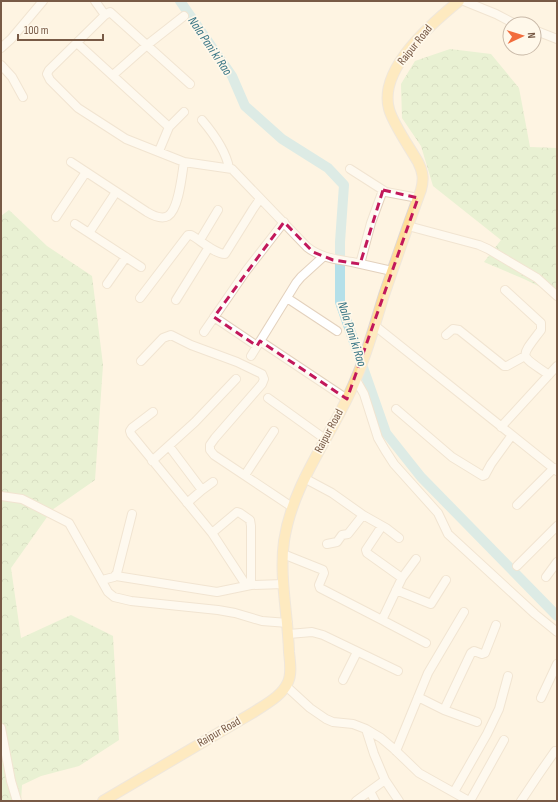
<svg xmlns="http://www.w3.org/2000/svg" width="558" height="802" font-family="'Sofia Sans Condensed',sans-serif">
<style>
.forest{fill:url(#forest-crowns)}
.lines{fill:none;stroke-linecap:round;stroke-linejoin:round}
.river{stroke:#b5e0e9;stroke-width:10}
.minor-casing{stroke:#e3d1bd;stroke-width:10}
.major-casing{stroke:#dfd7d3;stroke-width:12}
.minor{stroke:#fff;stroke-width:8}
.major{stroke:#ffdd98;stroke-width:10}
.marked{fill:none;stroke:#c2185b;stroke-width:3;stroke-dasharray:8 5;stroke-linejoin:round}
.labels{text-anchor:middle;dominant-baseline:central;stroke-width:3.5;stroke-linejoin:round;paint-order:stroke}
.street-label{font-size:12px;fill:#785a46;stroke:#fff8ea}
.water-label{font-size:13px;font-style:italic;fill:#3b7786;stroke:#fff8ea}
</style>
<defs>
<pattern id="forest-crowns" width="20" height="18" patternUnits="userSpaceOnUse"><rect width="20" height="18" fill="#d0edc0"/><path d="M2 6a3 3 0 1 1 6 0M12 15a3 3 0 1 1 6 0" fill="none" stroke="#aec39e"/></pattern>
</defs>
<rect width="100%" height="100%" fill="#fef4e2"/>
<path class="forest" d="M450,49L491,54L519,88L530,147L557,148V295L524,279L484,262L501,240L433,186L421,146L402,118L401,84L415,61Z
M9,210L47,246L92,276L103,365L95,480L52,510L11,568L21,638L71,615L113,636L119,740L79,766L41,776L22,785L21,801H1V216Z"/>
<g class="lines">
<path class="river" d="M180,1L232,76L245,106L282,139L328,168L344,185L340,242V302L386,433L421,477L557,616"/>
<defs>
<path id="minor" d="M95,1L105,15
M464,1L496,14L515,24
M534,30L557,39
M77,43L169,127
M1,48L11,39L43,1
M1,65L12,77L23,97
M113,75L147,45L184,16
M190,84L110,12L105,15L49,70L47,74L50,80L78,108L126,139L184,162L232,169L307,247C321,258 335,259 352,262C365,265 379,268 392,271
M202,120C213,133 226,151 229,168
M159,151L169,127L184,112
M71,162L147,212C152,215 161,220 168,216C179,209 182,174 184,162
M350,169L386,192L418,198
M116,192L89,233L141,267
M56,217L86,172
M75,224L89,233
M408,226L479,245L488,249L537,278L557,296
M200,240L218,210
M360,264L371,223L383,190
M107,284L126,257
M505,290L541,323V330C519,359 519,354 549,375
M140,298L188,235H191C200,240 215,254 225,254L253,209L260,199
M287,298L337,331
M176,300L209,247
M214,317L257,346
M374,325L557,471
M204,332L246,271L284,222
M446,335L453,329L459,330L504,366H507L525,356
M260,341L347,399
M251,356L296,283L301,277L323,257
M141,361L163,338L171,335L191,345L237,362L262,374L264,379L262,384L215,438L210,445V450L214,455L292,507
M356,380L364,394L378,438L385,450L394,464L438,513L448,534L535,614L557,632
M268,398L325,439
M396,409L452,457L483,476L485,475L491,464L512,435
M153,412L132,428L130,431L131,434L212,533L237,512L240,513L250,520L251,526V585
M501,427L557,366
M169,446L202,490
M152,461L195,422L236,379
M245,475L274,431
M304,478L332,493L363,515L348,534L342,535L337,542L327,544
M1,496L22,499L69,523L108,592L114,597L131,601L218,610L235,613L262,621L288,623
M187,503L202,490L213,482
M517,505L554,468
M363,515L386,528L399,538
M382,526L366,550L367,553L402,578L416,559
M212,533L246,585
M283,554L323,570L324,573L319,585L320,588L382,620L402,578
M517,566L557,526
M116,576L217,592L251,585L284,584
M546,577L557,562
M102,580L114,577L117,573L132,514
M396,590L431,604L446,580
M382,620L426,643
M289,634L312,632L323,635L398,671
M343,680L357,652
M286,686L310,708L326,719L333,722L353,724L366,729L381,738L394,749L419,773L469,801
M418,697L444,710L477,722
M541,698L557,664
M444,710L471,653L474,651L482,654L485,653L496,625
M1,728L11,781L17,801
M366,729L374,754L385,780L399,801
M396,751L428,673L464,612
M370,791L375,801
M454,792L487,734L499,709L508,676
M356,801L385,780
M470,801L504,740
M521,801L539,774L555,751"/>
<path id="major" d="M103,801L254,712C266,704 282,696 288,682C292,673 290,662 289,652C288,615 279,577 284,541C293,481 333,435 355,381C367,354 375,324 384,295C396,260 408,225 421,190C424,179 423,172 418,162C410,148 393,124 389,109C378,69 432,23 459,1"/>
</defs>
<use href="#minor" class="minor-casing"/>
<use href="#major" class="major-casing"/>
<use href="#minor" class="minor"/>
<use href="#major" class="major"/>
</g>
<path d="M0 0H558V802H0ZM383,190L418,198L347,399L260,341L257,346L214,317L284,222L313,252L333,260L360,264Z" fill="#fef4e2" fill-opacity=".55" fill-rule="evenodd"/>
<path class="marked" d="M383,190L418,198L347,399L260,341L257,346L214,317L284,222L313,252L333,260L360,264Z"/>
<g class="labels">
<g class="street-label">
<text transform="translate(415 45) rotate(-51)">Raipur Road</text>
<text transform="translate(329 431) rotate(-62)">Raipur Road</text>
<text transform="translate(219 732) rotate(-30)">Raipur Road</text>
</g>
<g class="water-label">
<text transform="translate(210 46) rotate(56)">Nala Pani ki Rao</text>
<text transform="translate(352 334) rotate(72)">Nala Pani ki Rao</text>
</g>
</g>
<rect width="558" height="802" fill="none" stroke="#785a46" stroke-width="4"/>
<g transform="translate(522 36) rotate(86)"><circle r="19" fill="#fff8ea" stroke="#c9b9a8"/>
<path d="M0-3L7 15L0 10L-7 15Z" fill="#f26d3d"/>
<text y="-6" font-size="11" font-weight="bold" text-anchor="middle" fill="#785a46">N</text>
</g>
<path d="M18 34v6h85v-6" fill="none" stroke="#785a46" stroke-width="2"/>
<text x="24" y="34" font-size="12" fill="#785a46" stroke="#fff8ea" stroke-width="3" paint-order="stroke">100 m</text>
</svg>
